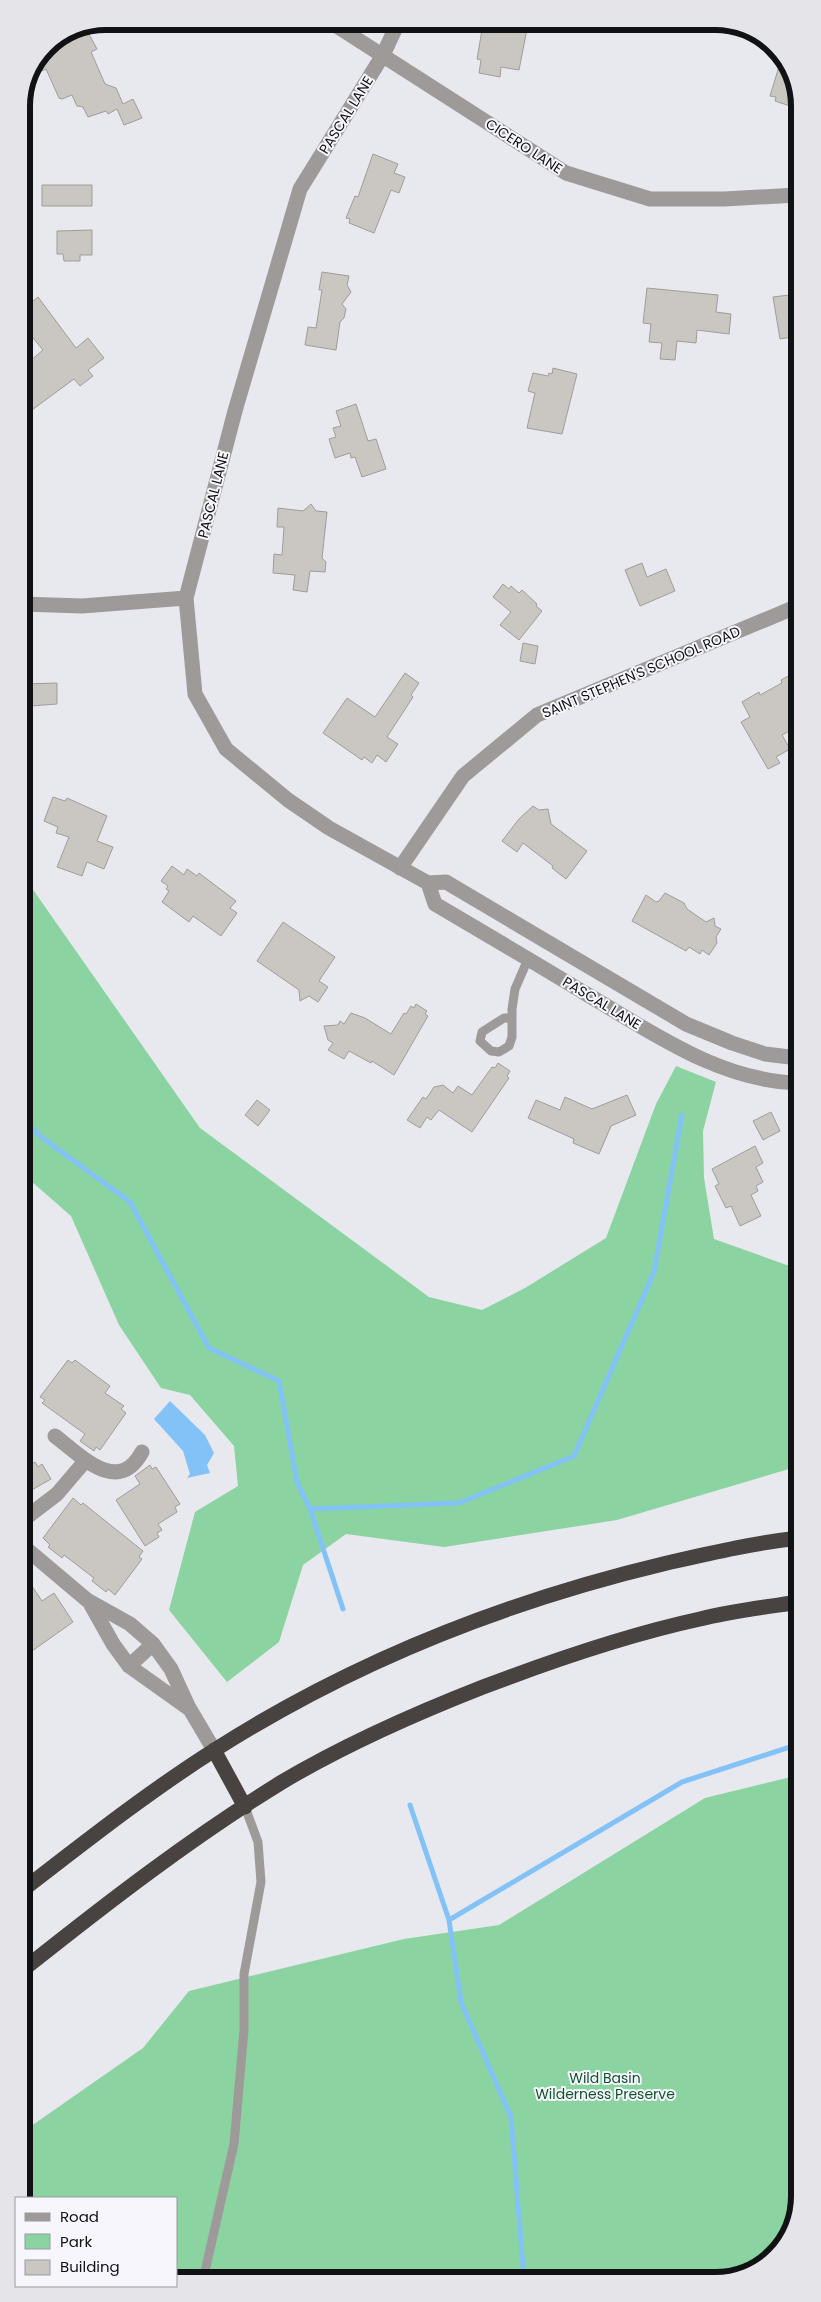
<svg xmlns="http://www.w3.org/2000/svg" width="821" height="2302" font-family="Poppins,sans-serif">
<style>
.green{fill:#8bd3a0}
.water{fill:#83c2f6}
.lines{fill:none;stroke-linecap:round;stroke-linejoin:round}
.stream{stroke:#83c2f6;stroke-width:5}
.building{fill:#cac6c1;stroke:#a09d98}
.lane{stroke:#9d9a99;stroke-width:9}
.street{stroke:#9d9a99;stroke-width:15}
.highway{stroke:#484341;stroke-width:15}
.labels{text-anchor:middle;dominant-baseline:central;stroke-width:4;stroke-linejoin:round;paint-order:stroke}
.street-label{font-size:14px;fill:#111214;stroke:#f6f6fc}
.park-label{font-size:14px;fill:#10532d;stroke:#f6f6fc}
.rim{fill:none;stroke:#111214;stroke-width:6}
</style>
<rect width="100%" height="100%" fill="#e8e9ef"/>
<path class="green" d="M22,874L200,1128L429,1297L482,1310L525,1288L606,1238L656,1104L676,1066L716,1082L703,1131L704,1178L714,1239L798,1269L799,1466L617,1520L444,1547L346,1534L303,1565L279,1642L227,1682L169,1610L195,1512L238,1486L234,1446L190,1395L161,1388L119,1325L71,1216L23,1174Z
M799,1775L800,2196L782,2248L737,2278L176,2280V2198H24V2131L143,2048L189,1991L404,1939L499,1925L705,1798Z"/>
<path class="water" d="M170,1401L205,1435L214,1453L207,1465L210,1473L187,1478L190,1474L183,1451L154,1419Z"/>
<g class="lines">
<path class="stream" d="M23,1118L40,1136L130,1202L209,1348L279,1381L297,1482L310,1509L343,1609
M310,1509L459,1503L574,1456L654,1272L682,1115
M410,1805L449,1920
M524,2279L511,2117L461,2002L449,1920L682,1782L799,1744"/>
</g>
<path class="building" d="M513,23V27L527,29L519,70L501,67L500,77L479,73L481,60L477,59L483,24Z
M85,27L97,49L91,52L105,84L116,88L123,104L133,99L142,118L124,125L117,109L108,114L106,111L88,117L83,107L77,106L72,95L62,99L59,98L46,69L33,75L46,46L74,28Z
M781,60L796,83L790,106L775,101L776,97L770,96Z
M373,154L398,164L394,173L405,177L399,193L391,190L374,233L349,223L350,219L346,218L355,196L358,197Z
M42,185H92V206H42Z
M92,230V255H80V261H64L63,254H57V231Z
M322,272L349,276L347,285L351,292L342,304L346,309L344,318L340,322L336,350L305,345L308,327L316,328L322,290H319Z
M647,288L718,295L716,312L731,314L729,334L697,330L696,343L677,341L675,360L660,359L662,343L649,342L651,324L643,323Z
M797,294V336L780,339L773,297Z
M38,297L76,348L88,338L104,358L88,370L93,376L80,386L74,379L32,410L22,398V368L43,350L24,327L32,320L26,314L29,311L26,307Z
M553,368L577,374L562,434L527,428L535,393L528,391L533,373L548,376L549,373L552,374Z
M356,404L368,441L376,439L386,469L362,477L355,457L351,458L350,453L335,458L329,439L336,437L333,428L341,426L336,411Z
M311,504L316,511L327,512L322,558L326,562L325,572L310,571L307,592L293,590L295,575L273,573L274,554L282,555L284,527H277L278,508L303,511Z
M642,563L647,577L666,569L675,591L640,606L625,570Z
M503,584L509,589L511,586L519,593L522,590L537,604L536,606L542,611L519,640L500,625L511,612L493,597Z
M523,643L538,646L535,664L520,661Z
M405,673L419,683L411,695L413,697L387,737L398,744L386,762L377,755L372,763L364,757L362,760L323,733L347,698L375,717Z
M794,673L798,681V711L788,716L795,728L782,735L790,749L776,757L780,763L768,769L741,722L750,717L742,702L759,692L760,695L782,683L781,680Z
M57,683V704L31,706L22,704V684Z
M53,797L65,801L67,798L107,816L97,841L113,847L104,869L87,862L82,876L57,867L69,837L56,833L58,827L44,821Z
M533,806L539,810L548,809L551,824L587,851L566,879L552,868L553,866L523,843L517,852L502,841L519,819Z
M172,866L184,875L187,869L197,876L199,873L236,901L230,908L237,913L221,936L193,916L189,922L162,902L169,891L166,889L168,886L161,881Z
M665,893L684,903L687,909L706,922L714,918L715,926L721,929L716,937L717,943L709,955L702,950L700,954L689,947L686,951L632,921L646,895L656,902L659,901Z
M283,922L335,957L319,981L328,987L318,1002L309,996L300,1001L299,990L257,961Z
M416,1004L427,1011L425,1014L428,1016L394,1075L372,1061L371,1063L349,1051L344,1059L328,1050L333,1043L328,1040L324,1026L338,1025L340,1021L344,1024L351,1013L365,1018L391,1034L404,1013L406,1014L411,1006L414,1008Z
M498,1063L510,1071L507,1076L509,1078L472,1132L439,1110L431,1120L427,1117L420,1128L407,1120L423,1097L426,1099L434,1087L443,1085L453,1093L458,1086L472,1095L492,1067L495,1068Z
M627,1095L636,1115L611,1126L599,1154L573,1143L574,1139L528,1118L536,1100L560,1110L565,1097L592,1109Z
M257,1100L270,1110L258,1126L245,1115Z
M771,1112L780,1131L763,1140L753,1121Z
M755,1146L763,1163L756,1167L763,1182L756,1186L758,1191L751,1195L761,1216L740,1226L731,1206L726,1208L715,1186L719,1184L712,1169Z
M68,1360L72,1363L75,1360L110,1386L105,1393L124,1406L121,1409L126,1413L100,1450L96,1447L94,1451L80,1441L85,1434L42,1403L45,1400L40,1397Z
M35,1462L38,1467L42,1464L51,1479L23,1495V1469Z
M150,1465L152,1469L156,1467L180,1504L175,1507L177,1512L158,1524L162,1530L157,1533L159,1537L145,1546L116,1500L140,1484L135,1476Z
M73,1498L81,1505L83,1503L143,1551L139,1557L142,1559L115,1595L108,1589L106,1592L92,1581L94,1578L64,1555L62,1558L48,1547L50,1545L43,1538Z
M23,1573L42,1601L54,1593L73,1622L32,1651L23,1638Z"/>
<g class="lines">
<path class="lane" d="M512,1018H504L482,1032L480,1041L491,1051L499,1052L509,1046L512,1037V1009L515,989L528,959
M203,2280L234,2144L244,2030V1974L261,1882L258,1842L245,1807"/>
<path class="street" d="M335,25L566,173L650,199H724L797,195
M397,25L383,55L300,189L235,411L186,598L195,694L226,749L288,800L329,828L428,883L446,882L686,1024L732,1043L765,1054L798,1058
M22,604L82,606L186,598
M400,868L463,776L537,715L798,606
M428,883L435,904C486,934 537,964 588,995C653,1033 720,1081 798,1083
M55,1436C81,1456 118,1496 142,1452
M23,1520L57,1494L86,1460
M23,1546L87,1600L130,1624L153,1644L171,1669L188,1706L214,1750
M90,1603L113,1644L129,1666L188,1708
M129,1666L153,1644"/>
<path class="highway" d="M214,1750L245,1807
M24,1889C85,1842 147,1793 213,1751C352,1662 507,1601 667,1563C711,1553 754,1543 799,1538
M24,1969C107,1903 191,1838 282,1782C346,1744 414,1714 483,1687C554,1660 626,1635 700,1619C732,1611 766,1607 799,1602"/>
</g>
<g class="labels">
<g class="street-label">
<text transform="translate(346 115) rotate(-58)">PASCAL LANE</text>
<text transform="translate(524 146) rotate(33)">CICERO LANE</text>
<text transform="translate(213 495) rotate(-76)">PASCAL LANE</text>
<text transform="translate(641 672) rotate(-23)">SAINT STEPHEN'S SCHOOL ROAD</text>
<text transform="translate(602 1003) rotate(31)">PASCAL LANE</text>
</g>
<g class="park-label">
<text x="605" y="2078">Wild Basin<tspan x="605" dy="16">Wilderness Preserve</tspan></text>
</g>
</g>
<path d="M0 0H821V2302H0ZM106 30H715A76 76 0 0 1 791 106V2196A76 76 0 0 1 715 2272H106A76 76 0 0 1 30 2196V106A76 76 0 0 1 106 30Z" fill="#e4e4e9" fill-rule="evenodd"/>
<path class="rim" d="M106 30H715A76 76 0 0 1 791 106V2196A76 76 0 0 1 715 2272H106A76 76 0 0 1 30 2196V106A76 76 0 0 1 106 30Z"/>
<rect x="15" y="2197" width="162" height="90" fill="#f6f6fc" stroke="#9a9b9f"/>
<rect x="25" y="2213" width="25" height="8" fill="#9d9a99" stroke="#9a9b9f"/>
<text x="60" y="2222" font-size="15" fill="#111214">Road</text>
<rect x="25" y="2234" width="25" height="15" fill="#8bd3a0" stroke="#9a9b9f"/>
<text x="60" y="2247" font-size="15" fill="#111214">Park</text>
<rect x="25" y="2260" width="25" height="15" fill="#cac6c1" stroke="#9a9b9f"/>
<text x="60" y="2272" font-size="15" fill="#111214">Building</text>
</svg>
